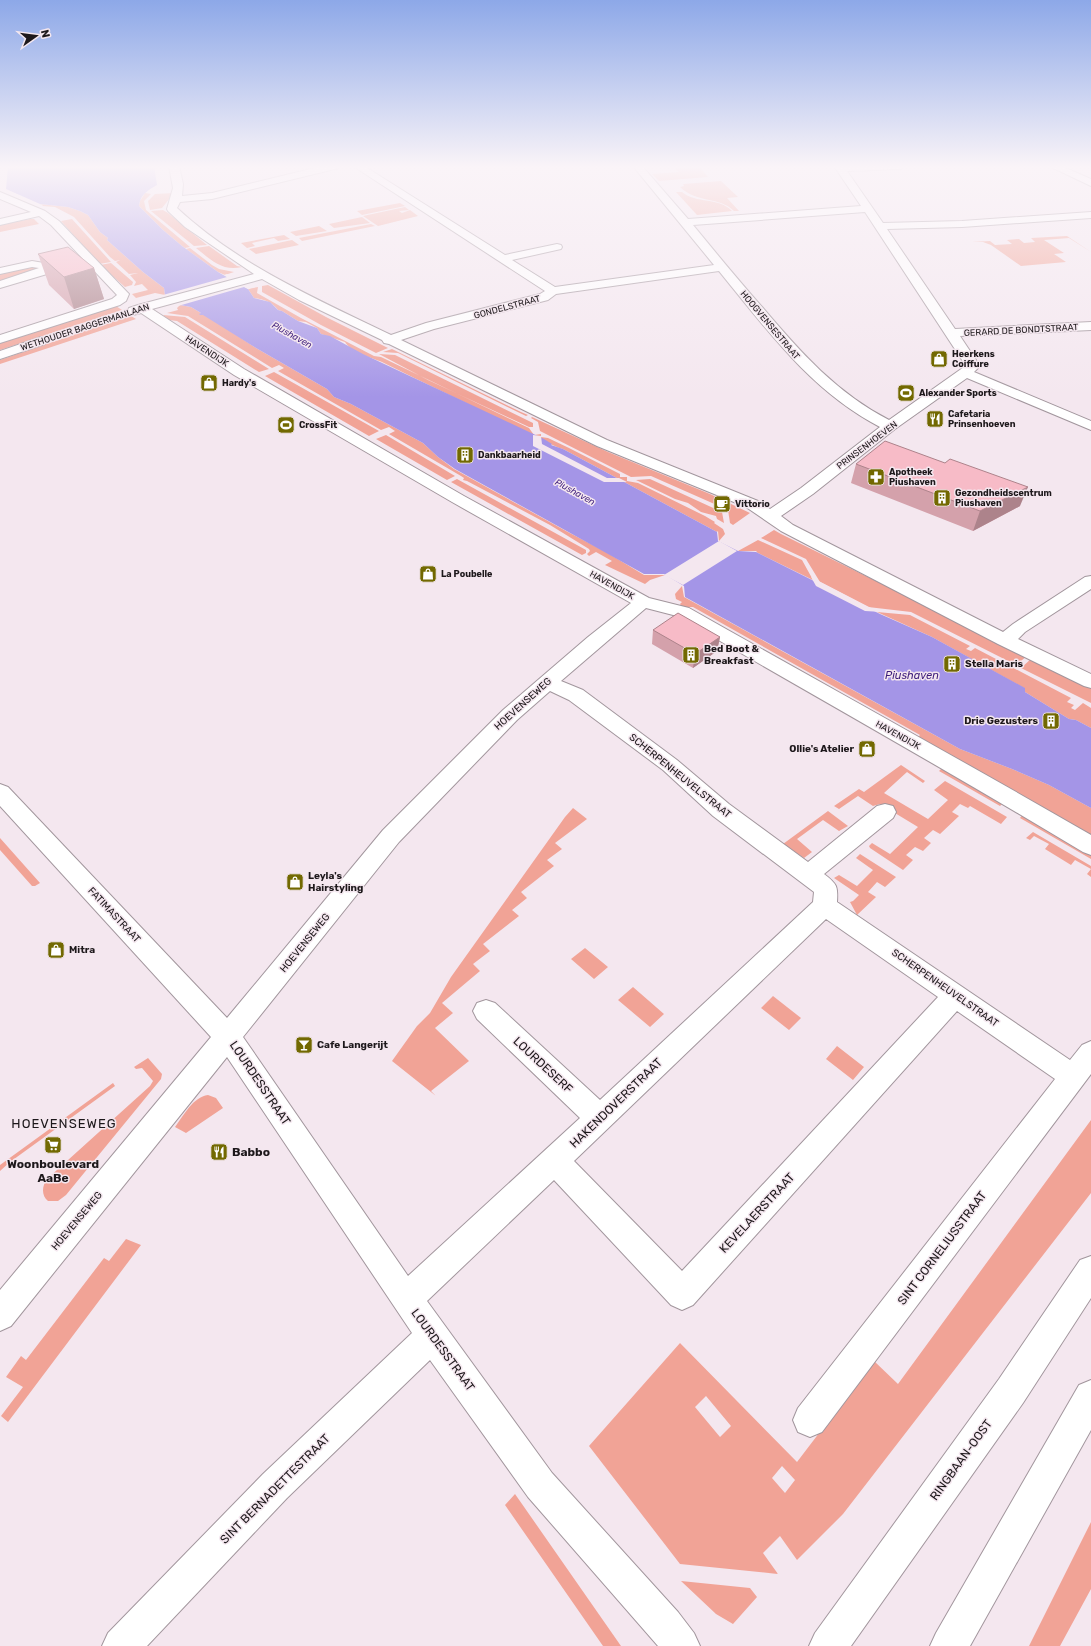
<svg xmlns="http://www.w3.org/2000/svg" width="1091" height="1646" font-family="Rubik,sans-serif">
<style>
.green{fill:#f1a396;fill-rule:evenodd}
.water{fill:#a495e7}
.pier{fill:#f4e7ef}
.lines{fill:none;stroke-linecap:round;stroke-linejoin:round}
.street-casing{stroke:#a2969d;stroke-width:2}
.secondary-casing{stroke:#a2969d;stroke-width:2}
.street{fill:#fff;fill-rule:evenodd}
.secondary{fill:#fff;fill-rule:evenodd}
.wall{fill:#d4a1ab}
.shaded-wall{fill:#ad838b}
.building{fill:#f7bbc7;stroke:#ad838b}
.labels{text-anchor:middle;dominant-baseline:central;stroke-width:3;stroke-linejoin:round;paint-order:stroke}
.far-street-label{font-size:9px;fill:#1d181b;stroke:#f4e7ef}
.far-water-label{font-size:9px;font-style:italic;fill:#3b1b7a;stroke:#f4e7ef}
.far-poi-label{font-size:9px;font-weight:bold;fill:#1d181b;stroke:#f4e7ef;text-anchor:start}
.poi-label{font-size:10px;font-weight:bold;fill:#1d181b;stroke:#f4e7ef;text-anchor:start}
.street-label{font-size:10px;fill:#1d181b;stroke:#f4e7ef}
.water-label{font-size:11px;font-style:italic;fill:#3b1b7a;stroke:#f4e7ef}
.near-street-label{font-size:12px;fill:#1d181b;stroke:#f4e7ef}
.near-poi-label{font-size:12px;font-weight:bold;fill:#1d181b;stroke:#f4e7ef;text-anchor:start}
.near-neighbourhood-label{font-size:13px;letter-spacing:1px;fill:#1d181b;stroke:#f4e7ef}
</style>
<rect width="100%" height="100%" fill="#f4e7ef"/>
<path class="green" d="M672,166H698L708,177L659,181L652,174L679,172Z
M721,181L738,197L727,198L739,211H734C719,196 698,204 680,187L684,186L683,184Z
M676,192H682C696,204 719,197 732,211L697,215Z
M145,193L151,194L144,201L146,210L190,247L185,248L182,246L163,230L139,206L140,201Z
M174,193L162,208L150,210L148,201L155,194Z
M400,203L405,206L362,215L357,211Z
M40,204L68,207L80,211L88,215L100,232L108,238L107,240L143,272L164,288L165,295L155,293L136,298L132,294L148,290L142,284L134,286L136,282L130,275L138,273L129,274L116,262L120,260L115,261L110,257L74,217L55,207L42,206L43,205Z
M405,207L409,210L399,211L402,213L410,210L418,216L378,226L363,216Z
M163,210L168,213L207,245L194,246L151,211Z
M362,217L370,223L334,228L329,224Z
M30,219H34L39,224L0,232V225Z
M72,219L111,262L99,264L61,221Z
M371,224L375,226L302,241L299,238Z
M319,226L327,231L296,236L290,232Z
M284,235L290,239L278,241L274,238L252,243L255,246L247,248L241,243Z
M1067,236L1091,252L1069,238L1044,240L1064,253L1054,254L1066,262L1021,266L991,245L983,242H972L990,241L995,245L1012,244L1007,240L1019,239L1024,243L1035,242L1031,238Z
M292,240L299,245L256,254L249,249Z
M209,246L237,266L242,267C222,272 210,259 196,248Z
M190,248L212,265L219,269L234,272L225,275L218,272L186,249Z
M111,263L133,282L132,285L125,287L100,265Z
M24,267H33L37,270L0,283V272Z
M268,285L326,317L388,348L376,353L321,325L262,292V286Z
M258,287L257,293L301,318L374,356L381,357L529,428L534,435L541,434V437L548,438L569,448L620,474V477H627V481L638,483L705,516L715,522L714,523L723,529L725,534L719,541L718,531L717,532L563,449C551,446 544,439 533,435C483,411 432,387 382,362C370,357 352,353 345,342L321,334L317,328L306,322L298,321L282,311L278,310C272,302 264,299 254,298L248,289Z
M180,305L191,307L201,313L200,315L204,314L256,348L327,389L334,397L351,404L423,443L438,457L454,469L566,531L606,552L644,575H665L650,580L645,584L605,565L612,561L596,552L589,556L587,554L590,551L589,549L550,525L467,481L463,480L464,478L461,476L389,434L395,431L389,427L381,430L278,371L284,368L279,365L272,368L188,316L167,313L178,310L177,308Z
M116,306L122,310L0,350V343Z
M163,315L185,317L269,369L259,372L177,321L169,320Z
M126,317L131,316L136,319L0,364V360Z
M392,349L521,412L528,415L526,416L398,353L383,352Z
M379,354L395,355L533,423V427H529L428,380Z
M274,372L379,431L369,436L265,376Z
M532,417L608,452L710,494L750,513L733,525L730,523L728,510L651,476L631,477L540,431L538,422L531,418Z
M386,435L455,476L447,480L376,439Z
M457,479L586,550V553L582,555L451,482Z
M650,479L722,512L724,523L717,519L716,516L701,512L688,503L675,499L636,480Z
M774,530L781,534L1027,656L1016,665L911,612L868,607L820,582L806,559L761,538Z
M758,540L802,560L813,580L756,552L757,551H738Z
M682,586L684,597L960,749L1012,769L1049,785L1091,808V839L915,740L920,735L693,607H682L680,604L682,602L676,599L675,594Z
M877,612L910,615L970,646L966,649L971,651L975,648L1071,698L1067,702L1074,705L1071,708L1075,710L1083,703L1091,708V728L1076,720L1069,719L1025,692L1024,688L932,637Z
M1032,658L1091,688V703L1021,668Z
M901,765L925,781L923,783L907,772L884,793L928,819L948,800L934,790L945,781L1007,817L1001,824L970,806L968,808L960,804L952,812L959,816L940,834L933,830L924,838L931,843L923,851L915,847L906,855L913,860L903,870L870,848L869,846L872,843L890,854L918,827L880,804L873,806L858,796L839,809L834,806L859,789L864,792Z
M942,768L1003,803L1000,806L939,771Z
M573,808L587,819L555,843L562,849L547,860L554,866L521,892L527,898L512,910L519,916L483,944L490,951L473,964L480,971L442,1003L453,1013L435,1028L469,1061L431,1091L436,1096L392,1061L417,1026L430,1013L451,977L565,817Z
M828,811L848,826L839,831L823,820L797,839L812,852L804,858L783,844Z
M1023,814L1091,853V859L1020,818Z
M1033,832L1091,866V877L1087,874L1091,869L1075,860L1071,865L1045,849L1049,844L1034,836L1030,840L1026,838Z
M0,838L40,883L35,886H32L0,850Z
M860,854L896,877L885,887L877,882L868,892L876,897L857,915L850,902L853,901L859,895L834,878L839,875L857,886L873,870L856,858Z
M585,948L608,967L594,979L571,959Z
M633,987L664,1014L650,1027L618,1000Z
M773,996L801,1018L789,1030L761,1008Z
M837,1046L864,1067L853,1080L826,1059Z
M148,1058L162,1074L161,1079L66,1195L58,1201H48C41,1195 42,1186 47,1179L150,1086L153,1081L142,1068L136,1069L134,1067Z
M113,1083L115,1086L10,1162L0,1171V1165Z
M208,1095L216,1098L223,1108L186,1133L175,1127C184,1115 193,1097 208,1095Z
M1091,1120V1193L843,1514L797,1560L780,1536L763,1553L778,1574L680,1564L589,1446L680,1343L797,1462L874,1361L898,1384ZM706,1396L731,1426L720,1437L695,1407ZM782,1466L795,1480L785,1493L772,1478Z
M126,1239L141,1245L8,1422L1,1416L23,1387L6,1377L21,1356L26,1360L104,1258L109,1261Z
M515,1494L522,1504L621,1646H603L505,1505Z
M1091,1522V1589L1060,1646H1029Z
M681,1581L750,1588L757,1597L733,1624L716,1614Z"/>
<path class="water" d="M8,166H154L157,185C148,190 140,195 139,206L163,230L182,246L218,272L248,289L254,298L270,302L278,310L282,311L298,321L317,328L321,334L330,336L363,354L544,439L552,444L551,445L563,449L717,532L718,541L738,551L756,552L880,614L932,637L1025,688V692L1069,719L1076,720L1091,728V808L1049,785L1012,769L960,749L685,597L684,586L664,574H644L455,469L438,457L423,443L351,404L334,397L327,389L256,348L203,315H200L199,314L201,313L191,307L180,305L165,295L164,288L143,272L107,240L108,238L100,232L88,215L80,211L68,207L40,204L6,189Z"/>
<path class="pier" d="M227,274L251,289H248L244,287L178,306L163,295L227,277L224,275Z
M533,435L541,436L542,444L607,478H619L627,482H604L533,446Z
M719,541L737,551L683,585L664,575Z
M811,577L871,608L882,612L865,611L816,586Z"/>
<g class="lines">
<defs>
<path id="street" d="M169,166H179L183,184L182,196L212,193L323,166H340L339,168L212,199L180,202L177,208C238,265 317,299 391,335L426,323L540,294L545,291L353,166H364L505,255L557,244L561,245L562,247L561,249L512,260L555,287L714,265L633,166H642L688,219L861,206L834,166H905L901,169L847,171L883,223L962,221L1091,212V218L962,227L887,229L955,329L1091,322V330L960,336L976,360L978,368L974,372L1091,421V430L967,378L895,429L813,494L781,516L793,525L1003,632L1013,624L1085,577L1091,576V589L1025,632L1018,639L1091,674V688L1084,686L998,644L781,531L746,507L597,446L389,344L384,343L382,340L299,300L262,279L152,309L244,369L464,496L649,598L689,608C823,684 958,758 1091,835V855L1083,852C949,771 812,695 677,616L646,608L561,681L583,690L677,760L729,804L808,862L877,806L885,804L893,806L896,812L893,818L824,874C837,884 838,886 837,902L1070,1060L1082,1045L1091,1041V1074L822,1432L810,1437L798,1432L793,1420L798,1408L1055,1079L957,1011L693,1305L682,1310L671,1305L554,1180L427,1301L552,1473L678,1612L694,1633L700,1646H658L528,1497L430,1360L287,1498L147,1646H102L108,1633L263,1474L412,1333L227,1057L11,1326L0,1331V1290L211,1037L0,806V784L8,787L227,1018L383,830L503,710L588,637L631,603L452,502L234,375L141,313L133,315L129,314L127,311L129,308L138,305L254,274L185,227L168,211L167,209L173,188ZM865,212L962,360L964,367L889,420C837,393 800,352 763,308C739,281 716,253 693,225ZM719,271C767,330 811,391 880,427L801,488L770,509L758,501L607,440L401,340L434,329L548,300L556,294ZM550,691L569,700L663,770L713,816L814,892L813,902L600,1100L495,1003L486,1000L477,1003L473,1011L477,1019L580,1118L408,1276L243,1037L399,842L517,720ZM826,919L938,997L682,1271L574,1161Z
M1049,166H1061L1091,179V186Z
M0,192L45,211L59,221L127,292L129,294L126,301L120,305L0,343V335L112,299L117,295L51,225L39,216L0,225V219L31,212L0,199Z
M32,261L50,264L52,266L47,274L0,288V281L39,268L32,267L0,274V268Z
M41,337L45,338L47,341L45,344L0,359V351Z"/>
<path id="secondary" d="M1091,1256V1298L1023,1403L851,1646H809L815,1633L999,1379L1080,1260Z
M1091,1380V1430L970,1646H930L936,1633L1079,1385Z"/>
</defs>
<use href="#street" class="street-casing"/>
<use href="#secondary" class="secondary-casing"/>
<use href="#street" class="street"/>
<use href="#secondary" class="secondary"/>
</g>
<path class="wall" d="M38,254L94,268L104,299L74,309L49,285Z
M856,464L1020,506L973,531L851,483Z
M653,630L720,637L717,651L693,668L652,644Z"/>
<path class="shaded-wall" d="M94,268L104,299L74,309L64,277Z
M1028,487L1020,506L973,531L980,511Z
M720,637L717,651L693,668L695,654Z"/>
<path class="building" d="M68,247L94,268L64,277L38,254Z
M885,441L945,463L950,459L1028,487L980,511L856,464Z
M678,613L720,637L695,654L653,630Z"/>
<linearGradient id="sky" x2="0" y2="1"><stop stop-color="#8da8e8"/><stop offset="0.42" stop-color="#faf4f8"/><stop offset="1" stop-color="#faf4f8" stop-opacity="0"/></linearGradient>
<rect width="1091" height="397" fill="url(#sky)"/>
<defs>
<symbol id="shop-square" viewBox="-11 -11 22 22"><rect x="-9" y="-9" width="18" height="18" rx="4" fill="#726901" stroke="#f4e7ef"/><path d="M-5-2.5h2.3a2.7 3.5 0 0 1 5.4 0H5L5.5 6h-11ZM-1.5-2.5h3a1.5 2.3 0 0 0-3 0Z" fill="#fff"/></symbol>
<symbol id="stadium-square" viewBox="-11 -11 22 22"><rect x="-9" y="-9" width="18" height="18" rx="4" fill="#726901" stroke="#f4e7ef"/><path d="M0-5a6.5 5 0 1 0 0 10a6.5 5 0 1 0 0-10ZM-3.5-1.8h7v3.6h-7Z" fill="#fff"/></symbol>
<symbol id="restaurant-square" viewBox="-11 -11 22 22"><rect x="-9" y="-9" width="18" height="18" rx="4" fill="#726901" stroke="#f4e7ef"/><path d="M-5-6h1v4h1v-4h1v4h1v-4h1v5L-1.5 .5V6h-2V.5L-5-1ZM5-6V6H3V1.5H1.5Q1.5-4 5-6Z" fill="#fff"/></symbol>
<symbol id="building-square" viewBox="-11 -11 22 22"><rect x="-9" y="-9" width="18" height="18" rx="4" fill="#726901" stroke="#f4e7ef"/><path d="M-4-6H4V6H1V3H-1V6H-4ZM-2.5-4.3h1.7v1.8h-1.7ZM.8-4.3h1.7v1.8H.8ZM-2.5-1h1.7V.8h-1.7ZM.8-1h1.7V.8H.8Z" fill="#fff"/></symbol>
<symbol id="pharmacy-square" viewBox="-11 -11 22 22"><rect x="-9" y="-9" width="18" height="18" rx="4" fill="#726901" stroke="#f4e7ef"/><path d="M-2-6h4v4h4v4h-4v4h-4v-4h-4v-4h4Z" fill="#fff"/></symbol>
<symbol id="cafe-square" viewBox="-11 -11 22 22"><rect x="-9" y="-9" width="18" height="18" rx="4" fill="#726901" stroke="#f4e7ef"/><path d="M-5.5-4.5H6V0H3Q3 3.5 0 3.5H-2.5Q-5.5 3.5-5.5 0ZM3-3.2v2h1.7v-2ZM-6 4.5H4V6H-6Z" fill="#fff"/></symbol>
<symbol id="bar-square" viewBox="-11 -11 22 22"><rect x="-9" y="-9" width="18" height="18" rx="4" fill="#726901" stroke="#f4e7ef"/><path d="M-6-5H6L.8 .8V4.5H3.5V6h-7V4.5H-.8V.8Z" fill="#fff"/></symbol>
<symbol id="supermarket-square" viewBox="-11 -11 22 22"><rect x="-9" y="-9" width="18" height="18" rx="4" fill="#726901" stroke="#f4e7ef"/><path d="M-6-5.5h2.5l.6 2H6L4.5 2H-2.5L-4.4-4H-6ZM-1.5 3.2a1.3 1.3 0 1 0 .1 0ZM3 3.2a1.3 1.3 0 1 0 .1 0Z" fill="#fff"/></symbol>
</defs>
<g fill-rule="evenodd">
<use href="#shop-square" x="929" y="349" width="20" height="20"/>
<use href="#shop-square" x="199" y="373" width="20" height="20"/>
<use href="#stadium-square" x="896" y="383" width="20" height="20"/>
<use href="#restaurant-square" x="925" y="409" width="20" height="20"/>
<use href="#stadium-square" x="276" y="415" width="20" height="20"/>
<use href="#building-square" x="455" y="445" width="20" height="20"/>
<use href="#pharmacy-square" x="866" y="467" width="20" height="20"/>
<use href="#building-square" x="932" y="488" width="20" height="20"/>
<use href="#cafe-square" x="712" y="494" width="20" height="20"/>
<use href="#shop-square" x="418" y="564" width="20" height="20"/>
<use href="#building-square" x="681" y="645" width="20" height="20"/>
<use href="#building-square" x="942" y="654" width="20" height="20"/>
<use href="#building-square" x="1041" y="711" width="20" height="20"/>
<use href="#shop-square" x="857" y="739" width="20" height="20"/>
<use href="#shop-square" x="285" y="872" width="20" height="20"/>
<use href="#shop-square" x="46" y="940" width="20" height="20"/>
<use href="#bar-square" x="294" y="1035" width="20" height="20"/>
<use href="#supermarket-square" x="43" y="1135" width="20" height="20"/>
<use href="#restaurant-square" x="209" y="1142" width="20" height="20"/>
</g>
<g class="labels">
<g class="far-street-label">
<text transform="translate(507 307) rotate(-15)">GONDELSTRAAT</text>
<text transform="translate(770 325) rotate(50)">HOOGVENSESTRAAT</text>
<text transform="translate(85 327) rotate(-18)">WETHOUDER BAGGERMANLAAN</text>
<text transform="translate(1021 330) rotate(-3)">GERARD DE BONDTSTRAAT</text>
<text transform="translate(207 351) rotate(33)">HAVENDIJK</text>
<text transform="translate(867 445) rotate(-37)">PRINSENHOEVEN</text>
<text transform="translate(612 585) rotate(29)">HAVENDIJK</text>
<text transform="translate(898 735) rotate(29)">HAVENDIJK</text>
</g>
<g class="far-water-label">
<text transform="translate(292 335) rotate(29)">Piushaven</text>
<text transform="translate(575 492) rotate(29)">Piushaven</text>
</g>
<g class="far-poi-label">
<text x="952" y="354">Heerkens<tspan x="952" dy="10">Coiffure</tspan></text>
<text x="222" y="383">Hardy's</text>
<text x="919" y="393">Alexander Sports</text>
<text x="948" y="414">Cafetaria<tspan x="948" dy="10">Prinsenhoeven</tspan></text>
<text x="299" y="425">CrossFit</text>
<text x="478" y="455">Dankbaarheid</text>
<text x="889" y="472">Apotheek<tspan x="889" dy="10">Piushaven</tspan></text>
<text x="955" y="493">Gezondheidscentrum<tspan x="955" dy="10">Piushaven</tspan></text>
<text x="735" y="504">Vittorio</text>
<text x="441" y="574">La Poubelle</text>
</g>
<g class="poi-label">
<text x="704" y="649">Bed Boot &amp;<tspan x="704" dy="12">Breakfast</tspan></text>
<text x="965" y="664">Stella Maris</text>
<text x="1038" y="721" text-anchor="end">Drie Gezusters</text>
<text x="854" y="749" text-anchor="end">Ollie's Atelier</text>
<text x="308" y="876">Leyla's<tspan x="308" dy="12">Hairstyling</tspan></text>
<text x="69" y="950">Mitra</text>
<text x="317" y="1045">Cafe Langerijt</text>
</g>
<g class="street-label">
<text transform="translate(523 704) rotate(-42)">HOEVENSEWEG</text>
<text transform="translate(680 776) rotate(39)">SCHERPENHEUVELSTRAAT</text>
<text transform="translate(114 915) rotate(47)">FATIMASTRAAT</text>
<text transform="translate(305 943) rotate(-51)">HOEVENSEWEG</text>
<text transform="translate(945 988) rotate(35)">SCHERPENHEUVELSTRAAT</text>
<text transform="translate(77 1221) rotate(-50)">HOEVENSEWEG</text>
</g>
<g class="water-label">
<text x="912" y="675">Piushaven</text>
</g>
<g class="near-street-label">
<text transform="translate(543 1065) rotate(43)">LOURDESERF</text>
<text transform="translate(260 1083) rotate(56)">LOURDESSTRAAT</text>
<text transform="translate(616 1103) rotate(-44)">HAKENDOVERSTRAAT</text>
<text transform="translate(757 1213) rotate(-47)">KEVELAERSTRAAT</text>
<text transform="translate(942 1248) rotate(-53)">SINT CORNELIUSSTRAAT</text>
<text transform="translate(443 1350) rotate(54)">LOURDESSTRAAT</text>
<text transform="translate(961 1460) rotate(-54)">RINGBAAN-OOST</text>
<text transform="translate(275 1489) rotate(-45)">SINT BERNADETTESTRAAT</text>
</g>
<g class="near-poi-label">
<text x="232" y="1152">Babbo</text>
<text x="53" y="1164" text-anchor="middle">Woonboulevard<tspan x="53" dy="14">AaBe</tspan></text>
</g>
<g class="near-neighbourhood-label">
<text x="64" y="1123">HOEVENSEWEG</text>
</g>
</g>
<g transform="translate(36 36) rotate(76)" stroke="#f4e7ef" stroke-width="3" paint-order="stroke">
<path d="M0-3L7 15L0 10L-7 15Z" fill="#1d181b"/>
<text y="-6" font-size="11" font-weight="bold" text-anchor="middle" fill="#1d181b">N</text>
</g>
</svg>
